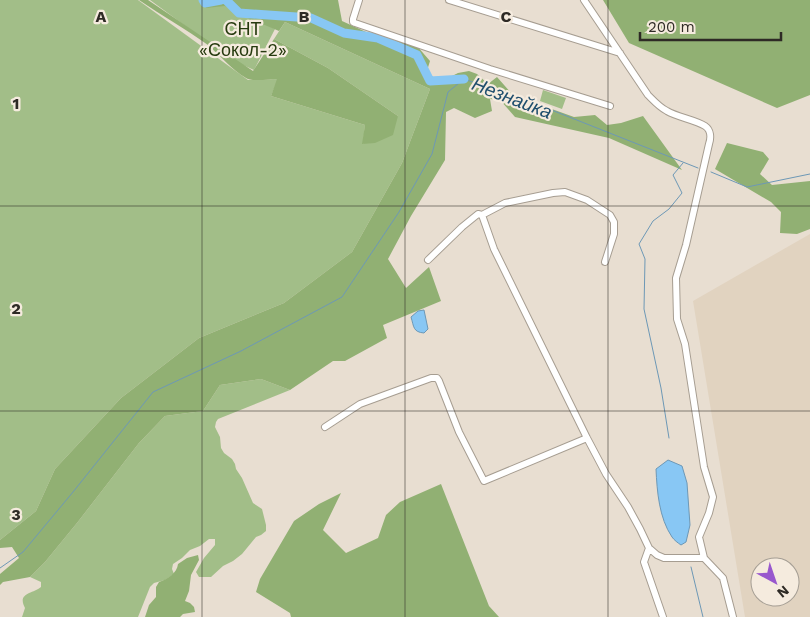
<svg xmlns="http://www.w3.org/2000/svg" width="810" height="617" font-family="'Work Sans',sans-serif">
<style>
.built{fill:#e1d3c0;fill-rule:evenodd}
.green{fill:#a2be88}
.forest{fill:#91b073}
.water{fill:#88c7f4;stroke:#6d98b6}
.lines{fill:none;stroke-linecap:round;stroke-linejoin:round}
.stream{stroke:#6d98b6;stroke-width:1}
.river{stroke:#88c7f4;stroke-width:9}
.minor-casing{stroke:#a69d91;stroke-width:8}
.minor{stroke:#fff;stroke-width:6}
.grid{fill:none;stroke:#2e2a25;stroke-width:1;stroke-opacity:0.55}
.labels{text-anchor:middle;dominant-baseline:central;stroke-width:4.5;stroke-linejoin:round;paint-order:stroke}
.park-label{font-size:18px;fill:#273b0f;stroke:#f5ebde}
.water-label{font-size:19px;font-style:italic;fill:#1f4e6d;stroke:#f5ebde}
.grid-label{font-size:16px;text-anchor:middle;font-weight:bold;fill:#2e2a25;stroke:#f5ebde;stroke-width:4.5;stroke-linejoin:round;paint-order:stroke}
</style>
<rect width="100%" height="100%" fill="#e8ded1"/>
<path class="built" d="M810,234V617H745L693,301ZM760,567H790V597H760Z"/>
<path class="green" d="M0,0H138L248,80L278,79L271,96L365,125L363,144L398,116L328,68L274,39L285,22L430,89L402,163L352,252L284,303L199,338L121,398L55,469L36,511L0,540Z
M150,0H222L275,29L254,70L232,60Z
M543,90L566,98L562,109L540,101Z
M261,379L290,390L218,419L216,422L215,427L220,437L221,448L224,453L232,459L235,464L236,469L242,478L253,503L262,509L266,525V531L261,535L256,537L242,554L233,561L223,566L211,577H199L196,572L204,558L215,545V539H209L200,546L190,550L182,558L173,564L172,569L174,574L165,580L154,583L150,587L138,617H22L25,608C17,593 32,594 41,587V582L30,577L45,562L77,523L139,443L165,416L203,411L220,385Z"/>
<path class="forest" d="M139,0H148L253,71L274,39L328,68L398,116L393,135L375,143L362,144L365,125L271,96L277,79C270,79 252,82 246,78C232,70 221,56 208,45C186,29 162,16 139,0Z
M208,0H338L342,21L388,42L403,40L417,46L430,61L425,77L448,78L458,73L469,71L477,74L488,84L497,77L513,95L574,117L595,115L607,125L621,123L643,116L682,170L609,138L515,117L500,100L490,99L492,111L475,118L454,108L446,112L445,160L411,216L388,259L406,288L429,267L441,301L383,325L387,338L345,361H333L290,390L261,379L220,385L203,411L165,416L139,443L77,523L45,562L30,577L3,582L0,585V574L19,558L12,547L0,548V540L36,511L55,469L121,398L199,338L284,303L352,252L402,163L430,89L285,22L279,31L243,16L225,6L206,8L203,3Z
M603,0H810V95L777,108L629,43Z
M727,143L763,152L769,159L760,174L772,185L810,181V229L797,234L780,233L781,212L771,202L715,169Z
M441,484L489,606L499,617H291L290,613L256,592L260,579L294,521L319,504L341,493L323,530L346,553L378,538L386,515L400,502Z
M198,555L199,560L191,575L189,591L185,601L190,603L194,607L195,612L183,614L180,617H145L149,605L156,597V587L159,582C168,579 177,573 178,564L187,558Z"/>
<path class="water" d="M424,310L428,329L424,333C413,332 414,327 411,317L418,311Z
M668,460L682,466L687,483L690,525L686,542L681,545C678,543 674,540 672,537C659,518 657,491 656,469Z"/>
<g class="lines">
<path class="stream" d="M711,172L747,187L810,174
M669,438L661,388L644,309L645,259L639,244L653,221L669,209L682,193L673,175L683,163
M691,567L703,617
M0,568L23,552L73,492L153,392L241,351L342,297L399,212L432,154L448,92L464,79L554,111L698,168"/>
<path class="river" d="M203,0L205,3L221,0
M226,0L239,13L311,18L344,33L378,38L417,55L430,81L464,79"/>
<defs>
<path id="minor" d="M359,0L353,19V22L355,23L490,69L610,106
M449,0L620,53
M584,0L648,95C654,101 659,107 667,111C677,117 696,120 705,126C711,130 711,138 709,144L686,245L676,278L677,319L685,344L704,467L713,497L709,513L699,537L704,558L723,578L733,617
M482,215L494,249L587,438L606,474L628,507L640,529L649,548L657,555L664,558H704
M428,260L462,227L478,214L482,215L505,203L553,193L565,192L587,200L610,215L614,222V234L605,262
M325,427L360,404L431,378H437L439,381L459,432L484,481L587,438
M649,548L644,562L663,617"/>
</defs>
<use href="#minor" class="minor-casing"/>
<use href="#minor" class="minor"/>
</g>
<path class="grid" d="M202,0V617M405,0V617M608,0V617M0,206H810M0,411H810"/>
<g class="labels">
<g class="park-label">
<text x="243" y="28">СНТ<tspan x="243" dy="21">«Сокол-2»</tspan></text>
</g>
<g class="water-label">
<text transform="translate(512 98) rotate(21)">Незнайка</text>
</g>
</g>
<g class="grid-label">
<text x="101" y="22">A</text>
<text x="304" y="22">B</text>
<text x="506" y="22">C</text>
<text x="16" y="109">1</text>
<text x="16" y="314">2</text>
<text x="16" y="520">3</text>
</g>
<g transform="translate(775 582) rotate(140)"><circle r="24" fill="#f5ebde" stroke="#a59e94"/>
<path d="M0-4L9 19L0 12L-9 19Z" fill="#9857cd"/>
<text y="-8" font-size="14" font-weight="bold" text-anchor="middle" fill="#2e2a25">N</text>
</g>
<path d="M640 32v8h141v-8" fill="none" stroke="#2e2a25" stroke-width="2.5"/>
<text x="648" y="32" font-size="15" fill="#2e2a25" stroke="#f5ebde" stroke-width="4" paint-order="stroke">200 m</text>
</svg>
